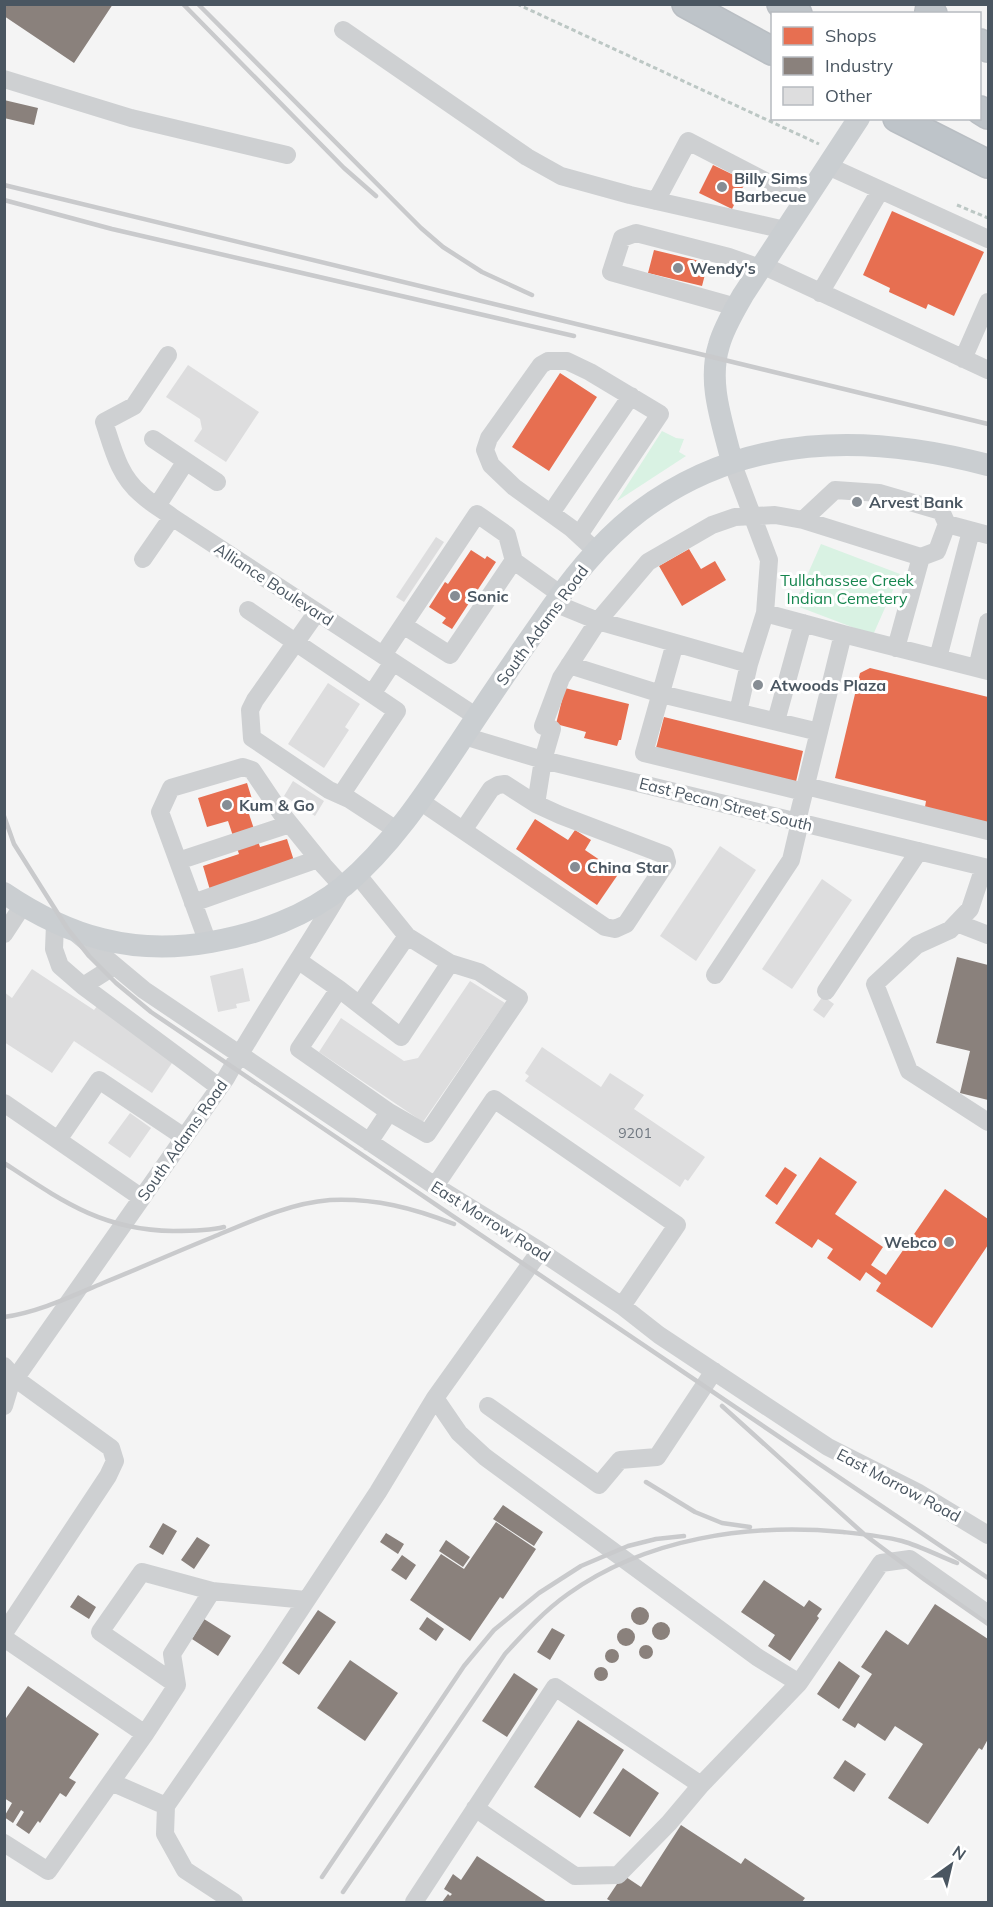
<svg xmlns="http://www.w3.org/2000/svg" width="993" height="1907" font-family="Mulish,sans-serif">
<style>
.green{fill:#d9f2e3}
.shops{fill:#e76f51}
.industry{fill:#8a817c}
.building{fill:#ddddde}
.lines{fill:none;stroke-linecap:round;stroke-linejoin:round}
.highway-casing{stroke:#b9bec3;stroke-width:30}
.path{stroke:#bcc7c4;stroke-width:3;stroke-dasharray:4.5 3;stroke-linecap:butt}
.minor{stroke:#ced0d2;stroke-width:18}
.major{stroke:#caced1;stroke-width:22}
.highway{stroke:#bec4c9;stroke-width:27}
.rail{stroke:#c9cacc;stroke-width:4.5}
.poi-dot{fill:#868d94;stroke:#fff;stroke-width:2}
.labels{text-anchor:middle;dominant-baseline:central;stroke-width:6;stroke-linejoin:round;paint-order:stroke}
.number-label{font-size:14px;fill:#707881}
.poi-label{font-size:16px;font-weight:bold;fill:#4a5661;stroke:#fff;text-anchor:start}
.park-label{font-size:16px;fill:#17864f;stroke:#fff}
.street-label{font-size:16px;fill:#4a5661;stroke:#fff}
</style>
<rect width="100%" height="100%" fill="#f4f4f4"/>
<path class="green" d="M662,431L676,438L684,439L679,452L686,456L617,501Z
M821,544L900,574L873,635L794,605Z"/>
<path class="shops" d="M713,165L746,181L732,209L699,193Z
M892,211L984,252L954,316L928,304L926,309L889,292L890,288L863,275Z
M654,250L708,263L702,286L648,273Z
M560,373L597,397L549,471L512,447Z
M689,549L701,569L715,561L726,580L682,606L659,566Z
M471,550L485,559L487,556L496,562L452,629L442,623L446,618L429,607L445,582L448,584Z
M870,668L988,697V829L925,807L926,801L835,778L860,673Z
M565,688L629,704L621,740H619L617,746L584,738L586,732L556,724Z
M664,717L803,751L795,786L655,752Z
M247,783L256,812L249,814L260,847L287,839L295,864L210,890L203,866L239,854L228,821L207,827L198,798Z
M535,819L568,840L575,830L591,840L585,850L619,873L597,905L516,849Z
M820,1157L857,1182L835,1214L883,1247L871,1265L886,1275L945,1189L988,1219V1245L932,1328L876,1291L881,1283L866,1272L860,1281L827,1258L833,1249L818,1239L812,1248L775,1223Z
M785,1167L797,1175L777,1205L765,1196Z"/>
<path class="industry" d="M4,4H113L74,63L4,16Z
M4,100L38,108L34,125L4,118Z
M957,957L988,965V1100L960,1093L970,1051L936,1043Z
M503,1505L543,1532L534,1546L493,1519Z
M496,1522L536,1549L503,1599L500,1597L470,1641L410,1600L441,1554L464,1569Z
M163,1523L177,1531L163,1555L149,1547Z
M386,1533L404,1544L398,1554L380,1542Z
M197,1537L210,1545L194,1569L181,1560Z
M446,1540L470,1557L463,1567L439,1551Z
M402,1555L416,1565L406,1580L391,1570Z
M764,1580L804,1607L809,1600L822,1609L817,1616L819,1618L790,1661L768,1646L775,1635L741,1612Z
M78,1595L96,1607L89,1619L70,1607Z
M935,1604L988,1639V1739L982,1750L979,1748L928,1824L888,1798L923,1744L895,1726L885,1741L858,1723L855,1728L842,1720L872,1674L861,1667L886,1630L908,1645Z
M631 1616a9 9 0 1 1 18 0a9 9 0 1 1-18 0Z
M318,1610L336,1622L299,1675L282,1663Z
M427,1617L444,1629L436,1641L419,1629Z
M204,1619L231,1636L218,1656L192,1639Z
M652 1631a9 9 0 1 1 18 0a9 9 0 1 1-18 0Z
M552,1628L565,1635L550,1660L537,1652Z
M617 1637a9 9 0 1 1 18 0a9 9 0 1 1-18 0Z
M639 1652a7 7 0 1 1 14 0a7 7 0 1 1-14 0Z
M605 1656a7 7 0 1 1 14 0a7 7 0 1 1-14 0Z
M350,1660L398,1693L365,1741L317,1708Z
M839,1661L860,1676L839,1709L817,1694Z
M594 1674a7 7 0 1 1 14 0a7 7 0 1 1-14 0Z
M514,1673L538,1689L507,1737L482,1721Z
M28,1686L99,1734L69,1778L76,1782L66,1797L60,1793L40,1823L38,1821L29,1834L16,1825L24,1812L21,1810L13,1823L4,1817L12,1803L4,1798V1721Z
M578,1720L624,1750L580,1818L534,1787Z
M845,1760L866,1774L854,1792L833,1778Z
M623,1768L659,1793L630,1837L593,1813Z
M681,1825L741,1864L745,1858L805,1898L802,1902H612L607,1899L623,1875L641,1887Z
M477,1856L547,1902H442L448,1894L450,1896L452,1894L444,1889L453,1874L461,1880Z"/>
<path class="building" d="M188,365L259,412L226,462L194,441L202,429L200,419L166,397Z
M436,537L444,542L404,602L396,597Z
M328,683L360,704L345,727L349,730L324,768L288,744Z
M293,781L324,801L315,816L284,796Z
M720,846L756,870L696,961L660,936Z
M822,879L852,900L792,989L762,969Z
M243,968L250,1001L236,1004L237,1008L218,1012L210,976Z
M32,969L94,1010L98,1005L176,1057L152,1093L74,1041L52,1073L4,1042V992L12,998Z
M470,981L505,1003L423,1122L319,1052L341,1018L404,1061L418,1058Z
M823,996L834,1004L824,1018L813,1010Z
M542,1047L601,1087L610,1073L644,1095L634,1109L705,1157L688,1181L685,1179L680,1187L525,1081L529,1076L525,1073Z
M130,1113L151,1128L130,1158L108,1143Z"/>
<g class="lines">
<defs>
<path id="highway" d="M686,4L772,51
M781,4L798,14
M929,11L933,14
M980,43L988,48
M980,110L988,115
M897,118L988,164"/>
</defs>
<use href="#highway" class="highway-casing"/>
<path class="path" d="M517,4L819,144
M957,205L988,218"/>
<path class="minor" d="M343,30L527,157L561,176L630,195L785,230
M4,79L131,118L287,155
M828,166L988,239
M656,201L688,141L804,201
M762,265L988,370
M820,293L880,191
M736,307L611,272L622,238L636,233L729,257L760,268
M168,355L134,406L104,422C113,449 119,476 141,494C150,503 162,509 172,517L477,717
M963,359L988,302
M153,439L217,482
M732,462L769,560L765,613L749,664L738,712
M157,506L186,461
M551,513L631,396
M803,520L835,490L879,493L941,511L947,524
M579,535L660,414L590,372L567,361H548L541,365L489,438L485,450L491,465L514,487L571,528L597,552
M921,557L937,551L947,524L988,535
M143,559L172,517
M554,603L598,621L749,664
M248,610L397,711L341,795
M317,612L255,700L250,710L252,738L329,790L349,799L398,831
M765,613L843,634L797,821
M403,625L450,655L514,560
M843,634L988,671
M675,643L644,753L804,792
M383,655L477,514L507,535L514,561L560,594
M938,658L971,531
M569,665L661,694L819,732
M977,668L988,622
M372,694L393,662
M776,721L803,623
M464,736L543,760L988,868
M806,786L988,831
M420,801L605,927L615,929L626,924L667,862L665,855L560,815L536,804L543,760L552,729L543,726L561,678L598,621L648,562L712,525L735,517L775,515L803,520L921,557L896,648
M464,829L491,789L498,785L505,784L536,804
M178,861L290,824
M984,867L970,909L950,930L917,945L875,984L909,1071L988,1122
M193,903L318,859
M957,923L988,935
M55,924L54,949L60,966L83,986L219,1087
M4,934L23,905
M77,934L144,990L435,1186L540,1251L622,1306L659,1335L828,1447L917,1492L988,1535
M299,961L339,989L299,1049L389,1112L369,1142
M715,975L791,860L800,822
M83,986L105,972L112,963
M339,989L401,1037L450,963L407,936L356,873
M826,991L919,851
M360,1004L407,936
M4,1103L142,1198
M389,1112L427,1134L519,998L479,972L450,963
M58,1140L99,1080L184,1137
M435,1186L494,1099L677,1225L622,1306
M4,1366L16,1379L111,1448L115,1461L108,1476L4,1633
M435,1398L459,1433L485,1457L757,1657L799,1683
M4,1406L10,1386L226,1078C263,1013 305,951 343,887L324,866L281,813L252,770L243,767L171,788L160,812L208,943
M488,1406L599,1485L620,1460L657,1457L714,1371
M4,1638L145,1734
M177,1685L100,1632L142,1572L212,1591
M111,1782L166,1806
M701,1785L799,1683L881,1563L910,1559L988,1614
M4,1843L48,1871L145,1734L177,1685L172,1654L212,1591L306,1600
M234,1902L185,1870L165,1834L166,1806L269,1657L378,1492L435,1398L540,1251
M414,1902L555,1687L701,1785L669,1823L618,1875L575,1876L475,1808"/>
<path class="major" d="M732,462C723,424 707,384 719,345C724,327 734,311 743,295L859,118
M4,893C69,937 133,956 211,942C258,934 307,916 344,886C391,846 424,796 458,745C485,704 512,664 540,624C568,583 600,541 640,511C745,433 867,433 988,465"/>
<use href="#highway" class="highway"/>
<path class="rail" d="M183,4L344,168L376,196
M198,4L421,228L443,247L482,272L532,295
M4,185L988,424
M4,200L112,229L574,336
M4,816L14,844L67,928L89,956L116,983L151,1012L988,1578
M4,1163C62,1201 102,1230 173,1231C190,1231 208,1231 224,1227
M4,1317C39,1312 72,1296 103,1283C140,1268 176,1252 213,1237C249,1222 290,1203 330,1200C375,1198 413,1208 454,1224
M722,1406L865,1535L925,1580L988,1624
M646,1482L695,1512L722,1523L750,1527
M322,1877L464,1666L494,1630L539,1593L581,1566L628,1546L656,1539L684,1536
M343,1892L505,1654C525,1632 544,1611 568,1594C646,1538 749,1523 843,1532C862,1534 883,1536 902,1541C920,1546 939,1556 957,1563"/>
</g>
<g class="poi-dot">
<circle cx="722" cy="187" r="6"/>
<circle cx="678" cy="268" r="6"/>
<circle cx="857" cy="502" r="6"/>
<circle cx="455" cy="596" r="6"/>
<circle cx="758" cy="685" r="6"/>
<circle cx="227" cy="805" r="6"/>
<circle cx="575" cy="867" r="6"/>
<circle cx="949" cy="1242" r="6"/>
</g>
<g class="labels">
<g class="number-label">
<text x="635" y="1133">9201</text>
</g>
<g class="poi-label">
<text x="734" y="178">Billy Sims<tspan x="734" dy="18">Barbecue</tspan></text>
<text x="690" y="268">Wendy's</text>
<text x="869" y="502">Arvest Bank</text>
<text x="467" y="596">Sonic</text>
<text x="770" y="685">Atwoods Plaza</text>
<text x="239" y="805">Kum &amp; Go</text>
<text x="587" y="867">China Star</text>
<text x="937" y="1242" text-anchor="end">Webco</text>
</g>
<g class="park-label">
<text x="847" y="580">Tullahassee Creek<tspan x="847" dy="18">Indian Cemetery</tspan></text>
</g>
<g class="street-label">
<text transform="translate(274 584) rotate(33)">Alliance Boulevard</text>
<text transform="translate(542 625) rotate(-54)">South Adams Road</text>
<text transform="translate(726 804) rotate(14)">East Pecan Street South</text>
<text transform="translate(182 1140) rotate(-55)">South Adams Road</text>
<text transform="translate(491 1221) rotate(32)">East Morrow Road</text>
<text transform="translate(899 1485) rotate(28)">East Morrow Road</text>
</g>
</g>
<rect width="993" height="1907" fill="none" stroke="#4a5661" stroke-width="12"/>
<rect x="771" y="12" width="210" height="108" fill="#ffffff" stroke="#b7bbc0" stroke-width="1.5"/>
<rect x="783" y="27" width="30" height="18" fill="#e76f51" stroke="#b7bbc0" stroke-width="1.5"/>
<text x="825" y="42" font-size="18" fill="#4a5661">Shops</text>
<rect x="783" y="57" width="30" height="18" fill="#8a817c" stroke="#b7bbc0" stroke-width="1.5"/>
<text x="825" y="72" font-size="18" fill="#4a5661">Industry</text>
<rect x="783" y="87" width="30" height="18" fill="#ddddde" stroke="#b7bbc0" stroke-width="1.5"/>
<text x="825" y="102" font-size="18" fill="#4a5661">Other</text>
<g transform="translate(951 1865) rotate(34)" stroke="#ffffff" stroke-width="4.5" paint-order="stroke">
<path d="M0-4.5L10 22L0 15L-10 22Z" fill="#4a5661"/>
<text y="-9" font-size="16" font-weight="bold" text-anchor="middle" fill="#4a5661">N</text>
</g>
</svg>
